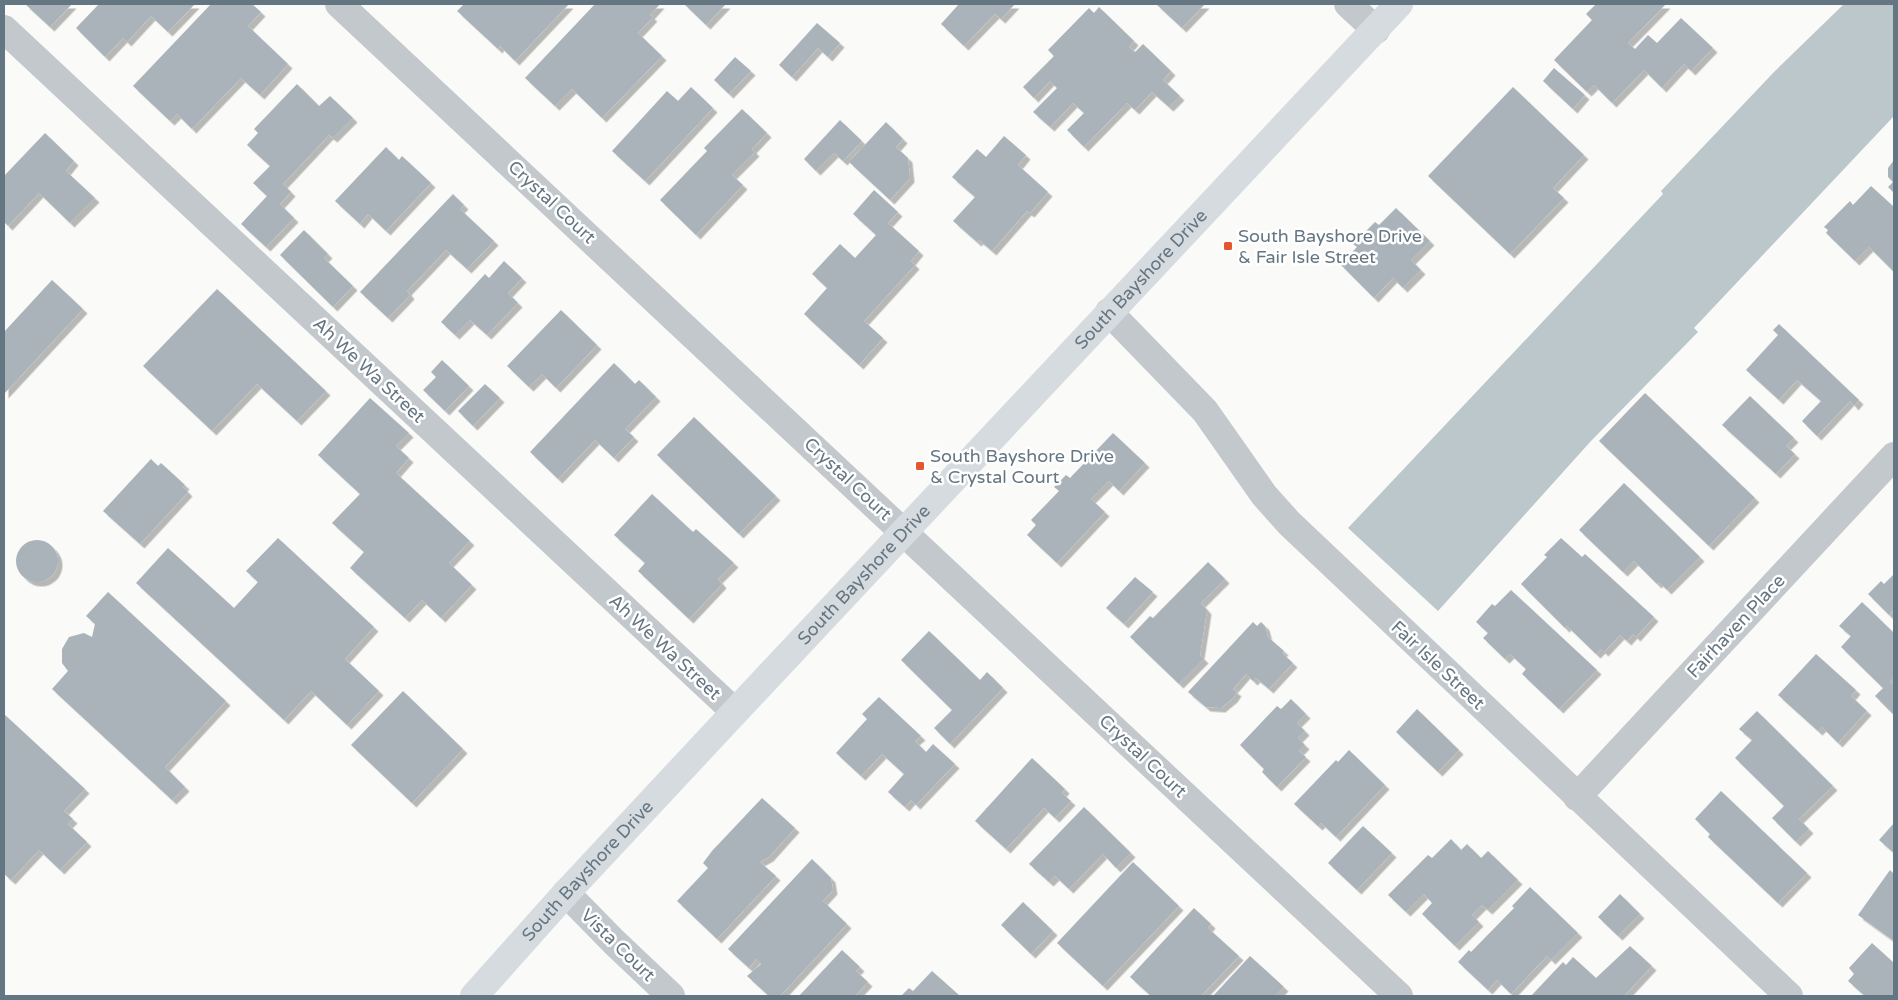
<svg xmlns="http://www.w3.org/2000/svg" width="1898" height="1000" font-family="'Varela Round',sans-serif">
<style>
.water{fill:#bbc7cb}
.building{fill:#aab3b9;filter:url(#shadow)}
.lines{fill:none;stroke-linecap:round;stroke-linejoin:round}
.minor{stroke:#c3c8cc;stroke-width:28}
.secondary{stroke:#d6dbdf;stroke-width:28}
.poi-dot{fill:#e4572e;stroke:#fff;stroke-width:2}
.labels{text-anchor:middle;dominant-baseline:central;stroke-width:5;stroke-linejoin:round;paint-order:stroke}
.street-label{font-size:18px;fill:#657683;stroke:#fff}
.poi-label{font-size:18px;fill:#657683;stroke:#fff;text-anchor:start}
</style>
<defs>
<filter id="shadow"><feDropShadow dx="4.5" dy="4.5" stdDeviation="0" flood-color="#0004"/></filter>
</defs>
<rect width="100%" height="100%" fill="#fafaf8"/>
<path class="water" d="M1844,4H1894V116L1694,328L1698,332L1591,441L1438,611L1348,528L1663,194L1661,191L1775,71Z"/>
<path class="building" d="M25,4H72L50,27Z
M99,4H195L168,32L151,16L127,42L123,38L105,57L76,28Z
M211,4H252L261,12L248,26L288,64L260,95L241,78L192,129L177,114L170,121L133,86Z
M464,4H569L515,61L500,46L498,49L457,11Z
M595,4H660L650,15L653,17L638,33L662,56L602,118L572,89L555,106L525,78Z
M684,4H726L706,25Z
M959,4H1015L1001,19L995,14L964,46L941,24Z
M1156,4H1205L1182,28Z
M1596,4H1666L1628,43L1635,49L1648,35L1657,43L1681,18L1713,48L1691,71L1684,64L1662,88L1644,70L1612,103L1594,85L1587,92L1554,60L1592,20L1586,14Z
M1099,7L1134,41L1129,47L1135,52L1143,44L1171,71L1163,80L1180,96L1169,107L1152,92L1135,110L1127,103L1084,147L1067,130L1084,113L1073,103L1050,127L1033,112L1057,88L1050,81L1034,98L1023,87L1054,56L1048,50L1089,8L1094,13Z
M817,23L840,43L828,57L818,48L792,77L779,65Z
M735,57L751,71L729,94L714,80Z
M1554,68L1585,95L1573,109L1543,81Z
M297,84L319,106L330,96L353,118L333,138L329,135L283,184L291,192L280,204L294,218L266,247L241,224L267,196L253,183L270,166L247,145L258,133L254,129Z
M691,87L713,108L645,181L612,151L667,91L678,101Z
M1513,87L1584,155L1553,188L1564,198L1510,254L1428,176Z
M742,109L767,133L752,149L755,152L732,175L743,185L696,235L660,200L707,151L704,148Z
M840,120L862,141L843,161L834,153L816,171L804,159Z
M886,122L903,139L896,147L908,158L910,178L890,200L849,162Z
M45,133L74,161L66,171L95,198L70,223L39,193L8,226L4,222V176Z
M1004,136L1026,155L1018,165L1048,192L1030,213L1027,211L992,251L979,240L977,242L953,221L975,197L952,177L977,149L986,157Z
M386,147L399,160L402,156L431,183L386,231L368,214L360,224L335,201Z
M1894,160V193L1888,187L1893,182L1888,177V168Z
M1871,186L1894,207V272L1869,247L1855,261L1826,233L1828,230L1824,227L1850,201L1853,205Z
M874,190L898,212L888,223L919,251L911,261L915,265L864,321L883,338L859,365L804,314L827,288L812,274L840,244L855,258L876,235L853,214Z
M453,194L464,205L460,209L494,241L467,269L446,250L407,291L410,295L388,318L360,292Z
M1396,208L1430,241L1411,260L1421,270L1403,288L1393,278L1374,298L1340,264L1357,247L1353,244L1375,222L1379,225Z
M304,230L328,254L324,258L353,286L333,307L280,255Z
M504,261L522,278L508,293L518,303L487,335L470,320L455,335L441,322L485,274L489,278Z
M52,280L83,309L4,394V332Z
M217,289L326,391L297,421L257,384L212,431L143,366Z
M561,310L597,345L556,388L542,374L529,387L507,366Z
M1779,324L1859,400L1854,406L1850,401L1817,436L1802,421L1821,401L1797,380L1779,400L1746,370L1778,335L1773,330Z
M442,360L469,386L445,411L423,390L436,377L431,372Z
M614,363L635,384L639,380L656,397L625,429L634,437L614,458L595,440L558,479L530,452Z
M485,384L500,398L473,426L458,411Z
M1645,393L1755,498L1709,546L1599,441Z
M1750,396L1794,438L1786,446L1795,454L1776,474L1722,425Z
M370,398L409,433L396,446L409,458L396,473L470,541L449,563L472,585L441,618L422,600L405,618L350,568L364,552L332,523L360,494L318,455Z
M694,417L776,496L739,534L657,455Z
M1113,433L1145,463L1119,491L1109,481L1091,499L1105,512L1057,563L1027,535L1036,525L1031,520L1059,491L1054,487L1066,475L1070,478Z
M151,459L158,466L161,463L185,485L183,487L188,492L140,544L103,511Z
M1624,483L1700,557L1667,590L1659,582L1657,584L1634,561L1623,572L1579,530Z
M652,494L693,532L696,529L734,563L718,579L722,584L689,619L638,571L645,563L614,535Z
M278,538L374,627L345,659L379,691L347,725L311,691L284,720L136,583L168,548L234,608L258,582L246,571Z
M1561,538L1582,557L1585,554L1654,617L1636,637L1633,634L1627,641L1620,635L1604,652L1601,649L1596,654L1567,626L1565,628L1521,584L1547,557L1544,555Z
M16 561a21 21 0 1 1 42 0a21 21 0 1 1-42 0Z
M1208,562L1225,579L1201,603L1207,610L1200,655L1204,659L1179,684L1130,637L1150,616L1153,618Z
M1894,574V609L1889,615L1868,594L1881,581L1884,584Z
M1135,577L1153,592L1124,624L1106,608Z
M1511,590L1597,670L1559,709L1522,674L1526,669L1510,654L1505,659L1483,638L1488,633L1476,622L1492,604L1495,606Z
M108,592L226,701L165,767L185,787L172,800L52,689L68,671L62,663V649L69,637L84,633L92,637L95,624L86,616Z
M1862,602L1894,633V678L1890,682L1894,686V715L1875,696L1883,688L1841,647L1851,636L1839,626Z
M1253,622L1257,626L1261,622L1265,626L1268,637L1284,651L1282,653L1293,663L1269,689L1256,678L1253,681L1246,674L1233,689L1237,692L1233,698L1221,708L1206,707L1188,692Z
M929,631L980,680L987,672L1003,688L950,744L934,728L952,710L901,660Z
M1816,654L1856,690L1851,696L1867,711L1838,743L1822,727L1818,731L1778,695Z
M403,691L463,749L412,803L351,745Z
M879,697L921,736L915,741L926,752L933,744L955,764L916,805L911,800L905,807L888,792L904,774L882,754L861,776L836,753L867,719L862,714Z
M1291,699L1306,714L1297,723L1305,731L1298,738L1305,745L1299,751L1306,757L1277,787L1262,772L1264,769L1240,745L1277,706L1281,709Z
M1417,709L1459,750L1438,772L1396,732Z
M1757,711L1833,786L1799,819L1809,829L1796,842L1772,818L1784,806L1735,758L1752,740L1739,729Z
M4,714L85,789L64,811L73,819L68,824L87,842L60,870L39,850L11,880L4,874Z
M1349,750L1385,785L1336,837L1321,823L1318,826L1294,804L1336,760L1338,762Z
M1032,758L1065,789L1062,793L1071,801L1055,818L1044,808L1006,849L975,821Z
M1721,791L1807,873L1778,903L1708,837L1710,834L1695,819Z
M762,798L795,828L769,857L760,862L776,876L717,939L677,901L708,868L703,863L712,851Z
M1084,807L1131,853L1116,868L1103,854L1069,889L1055,876L1049,882L1029,864Z
M1894,823V853L1879,840Z
M1363,826L1392,853L1357,890L1328,863Z
M1451,839L1461,850L1467,844L1481,858L1488,851L1518,880L1488,910L1482,905L1472,915L1479,922L1455,946L1422,914L1432,903L1424,894L1406,912L1388,895L1428,855L1432,858Z
M812,859L831,878L833,890L823,901L847,924L780,996H769L747,976L761,964L756,959L749,968L728,949Z
M1133,862L1179,906L1103,986L1057,943Z
M1890,870L1894,874V941L1858,915Z
M1530,887L1578,933L1551,960L1547,956L1511,994L1497,980L1488,990L1458,962L1469,950L1471,952L1514,908L1512,906Z
M1620,894L1640,914L1618,936L1598,917Z
M1023,902L1053,931L1031,954L1001,925Z
M1194,908L1211,924L1208,928L1239,956L1201,996H1151L1130,977Z
M1872,943L1894,963V996H1865L1848,981L1854,974L1849,968Z
M1630,946L1652,966L1624,996H1531L1563,962L1566,965L1573,957L1596,978Z
M842,950L860,967L856,971L868,982L855,996H799Z
M1250,956L1284,987L1275,996H1213Z
M932,971L960,996H901L909,988L913,991Z"/>
<g class="lines">
<path class="minor" d="M339,4L1399,996
M1348,4L1376,30
M4,29L735,712
M1109,312L1205,411L1264,495L1289,523L1789,996
M1577,797L1894,456
M566,893L614,942L671,996"/>
<path class="secondary" id="s1" d="M474,996L566,893L735,712L1399,4"/>
</g>
<g class="poi-dot">
<rect x="1223" y="241" width="10" height="10" rx="2.5"/>
<rect x="915" y="461" width="10" height="10" rx="2.5"/>
</g>
<g class="labels">
<g class="street-label">
<text transform="translate(552 202) rotate(43)">Crystal Court</text>
<text stroke="none"><textPath href="#s1" startOffset="979">South Bayshore Drive</textPath></text>
<text transform="translate(369 370) rotate(43)">Ah We Wa Street</text>
<text transform="translate(848 479) rotate(43)">Crystal Court</text>
<text stroke="none"><textPath href="#s1" startOffset="574">South Bayshore Drive</textPath></text>
<text transform="translate(1736 626) rotate(-47)">Fairhaven Place</text>
<text transform="translate(665 647) rotate(43)">Ah We Wa Street</text>
<text transform="translate(1438 665) rotate(43)">Fair Isle Street</text>
<text transform="translate(1143 756) rotate(43)">Crystal Court</text>
<text stroke="none"><textPath href="#s1" startOffset="169">South Bayshore Drive</textPath></text>
<text transform="translate(618 945) rotate(44)">Vista Court</text>
</g>
<g class="poi-label">
<text x="1238" y="236">South Bayshore Drive<tspan x="1238" dy="21">&amp; Fair Isle Street</tspan></text>
<text x="930" y="456">South Bayshore Drive<tspan x="930" dy="21">&amp; Crystal Court</tspan></text>
</g>
</g>
<rect width="1898" height="1000" fill="none" stroke="#657683" stroke-width="10"/>
</svg>
